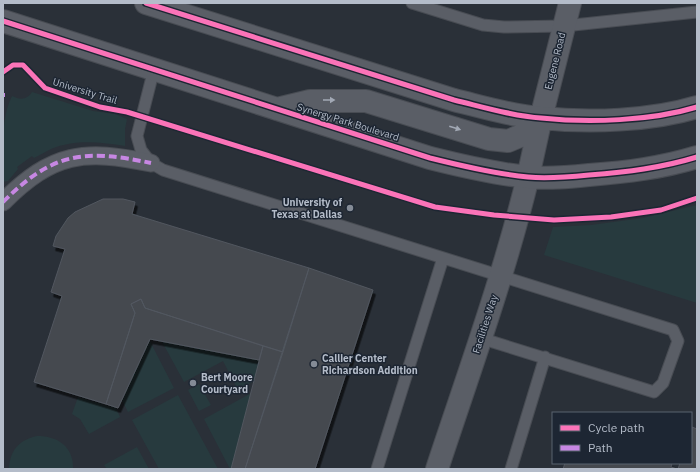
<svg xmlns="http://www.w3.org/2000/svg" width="700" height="472" font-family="'IBM Plex Sans',sans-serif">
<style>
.green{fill:#273a3e}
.building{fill:#444950;stroke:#52575f;filter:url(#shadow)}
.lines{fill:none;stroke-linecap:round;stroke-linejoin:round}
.service-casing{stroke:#484c53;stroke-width:13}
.pedestrian-casing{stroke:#484c53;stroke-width:19}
.minor-casing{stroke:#484c53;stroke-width:24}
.tertiary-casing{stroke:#484c53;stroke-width:24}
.service{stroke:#5a5e66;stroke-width:11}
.pedestrian{stroke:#5a5e66;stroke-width:17}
.minor{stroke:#5a5e66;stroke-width:22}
.tertiary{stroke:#5a5e66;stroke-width:22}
.quiet{stroke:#c787e3;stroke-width:4;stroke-dasharray:8 4;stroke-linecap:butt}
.cycleway-casing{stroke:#1d2633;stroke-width:8}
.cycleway{stroke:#fb73b8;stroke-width:5}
.oneway{fill:#a2a9b5}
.poi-dot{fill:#848b96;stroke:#1d2633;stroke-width:1.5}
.labels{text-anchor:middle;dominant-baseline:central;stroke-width:3;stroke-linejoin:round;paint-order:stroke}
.street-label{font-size:10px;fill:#b4bcc9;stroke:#1d2633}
.poi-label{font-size:10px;font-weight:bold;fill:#b4bcc9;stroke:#1d2633;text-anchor:start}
</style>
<defs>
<filter id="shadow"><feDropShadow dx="2.5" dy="4.5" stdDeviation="0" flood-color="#0009"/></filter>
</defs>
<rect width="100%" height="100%" fill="#2a3038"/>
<path class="green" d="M32,92L93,111L115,114L127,119L125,129V146C101,142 75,139 51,149C45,152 40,155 34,158L32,156L17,167L18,169L8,181L3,182C3,156 0,119 12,96C20,100 27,100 32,92Z
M697,205V303L544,255L553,227L591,225L643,218Z
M148,316L274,355L268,373L238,390L223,361L184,382Z
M139,320L174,388L128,412L117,390Z
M199,384L211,405L199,411L188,390Z
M264,386L238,469H230L204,419Z
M178,395L218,469H159L132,420Z
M78,397L111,407L113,402L120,417L89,434L80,419L72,414Z
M37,436C58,436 74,447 73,469H9C10,450 19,440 37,436Z
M137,447L149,469H107L104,465Z"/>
<path class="building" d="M103,199H123L135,202L132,214L309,268L283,352L145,308L141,299L131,304L135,313L106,404L34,382L62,296L51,292L65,249L53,246L56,236L68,218L75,212Z
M309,268L373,290L315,469H245Z
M141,299L145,308L263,346L259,360L150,339L118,408L106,404L135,313L131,304Z
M263,346L283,352L245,469H231Z
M692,427L697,429V469H678L680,463H691Z
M565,463H672L671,467L677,469H563Z"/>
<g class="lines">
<defs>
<path id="service" d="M412,3L483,25L504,27L564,26L697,12
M154,69L137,136L141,150L151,163L163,170L673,330L678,341L663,383L654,392L480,338
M377,469L443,258
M511,469L545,357"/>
<path id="pedestrian" d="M3,202C53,152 84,149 151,163"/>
<path id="minor" d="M541,118L570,3
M437,469C469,372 504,276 528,177"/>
<path id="tertiary" d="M146,3L454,100C483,107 512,116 541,118C589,123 651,121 697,107
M3,21L430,158C462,166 495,174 528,177C549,179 569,177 589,175C627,172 661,168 697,157
M277,109L310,101H366L489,139L508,141L527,133L541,118
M528,177L541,118"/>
</defs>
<use href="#service" class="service-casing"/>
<use href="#pedestrian" class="pedestrian-casing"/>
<use href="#minor" class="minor-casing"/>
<use href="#tertiary" class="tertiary-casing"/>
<use href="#service" class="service"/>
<use href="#pedestrian" class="pedestrian"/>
<use href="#minor" class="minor"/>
<use href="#tertiary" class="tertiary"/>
<path class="quiet" d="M3,93V97
M3,202C53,152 84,149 151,163"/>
<defs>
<path id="cycleway" d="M146,3L454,100C483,107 512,116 541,118C589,123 651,121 697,107
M3,21L430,158C462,166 495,174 528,177C549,179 569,177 589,175C627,172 661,168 697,157
M3,72L13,65H23L45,88L100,107L127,112L435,207L494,215L554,220L611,217L661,210L697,198"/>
</defs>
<use href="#cycleway" class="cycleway-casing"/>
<use href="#cycleway" class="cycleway"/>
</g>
<defs><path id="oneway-solid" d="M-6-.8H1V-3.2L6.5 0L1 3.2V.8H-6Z"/></defs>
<g class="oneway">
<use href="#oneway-solid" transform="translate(329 100)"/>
<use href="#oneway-solid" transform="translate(455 128) rotate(17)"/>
</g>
<g class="poi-dot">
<circle cx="350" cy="208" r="4"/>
<circle cx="314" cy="364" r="4"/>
<circle cx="193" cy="383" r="4"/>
</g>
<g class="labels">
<g class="street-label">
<text transform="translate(555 61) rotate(-76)">Eugene Road</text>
<text transform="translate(85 91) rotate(17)">University Trail</text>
<text transform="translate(348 122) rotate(17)">Synergy Park Boulevard</text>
<text transform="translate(485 324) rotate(-72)">Facilities Way</text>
</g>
<g class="poi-label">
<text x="342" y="202" text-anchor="end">University of<tspan x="342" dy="12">Texas at Dallas</tspan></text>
<text x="322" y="358">Callier Center<tspan x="322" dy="12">Richardson Addition</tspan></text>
<text x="201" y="377">Bert Moore<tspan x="201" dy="12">Courtyard</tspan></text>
</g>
</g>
<rect width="700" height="472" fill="none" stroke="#b4bcc9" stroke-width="8"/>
<rect x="552" y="412" width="140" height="52" fill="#1d2633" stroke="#59626f"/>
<rect x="560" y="425" width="20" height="6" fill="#fb73b8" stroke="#59626f"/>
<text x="588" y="432" font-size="12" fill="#b4bcc9">Cycle path</text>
<rect x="560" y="445" width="20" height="6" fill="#c787e3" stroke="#59626f"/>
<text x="588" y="452" font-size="12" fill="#b4bcc9">Path</text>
</svg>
